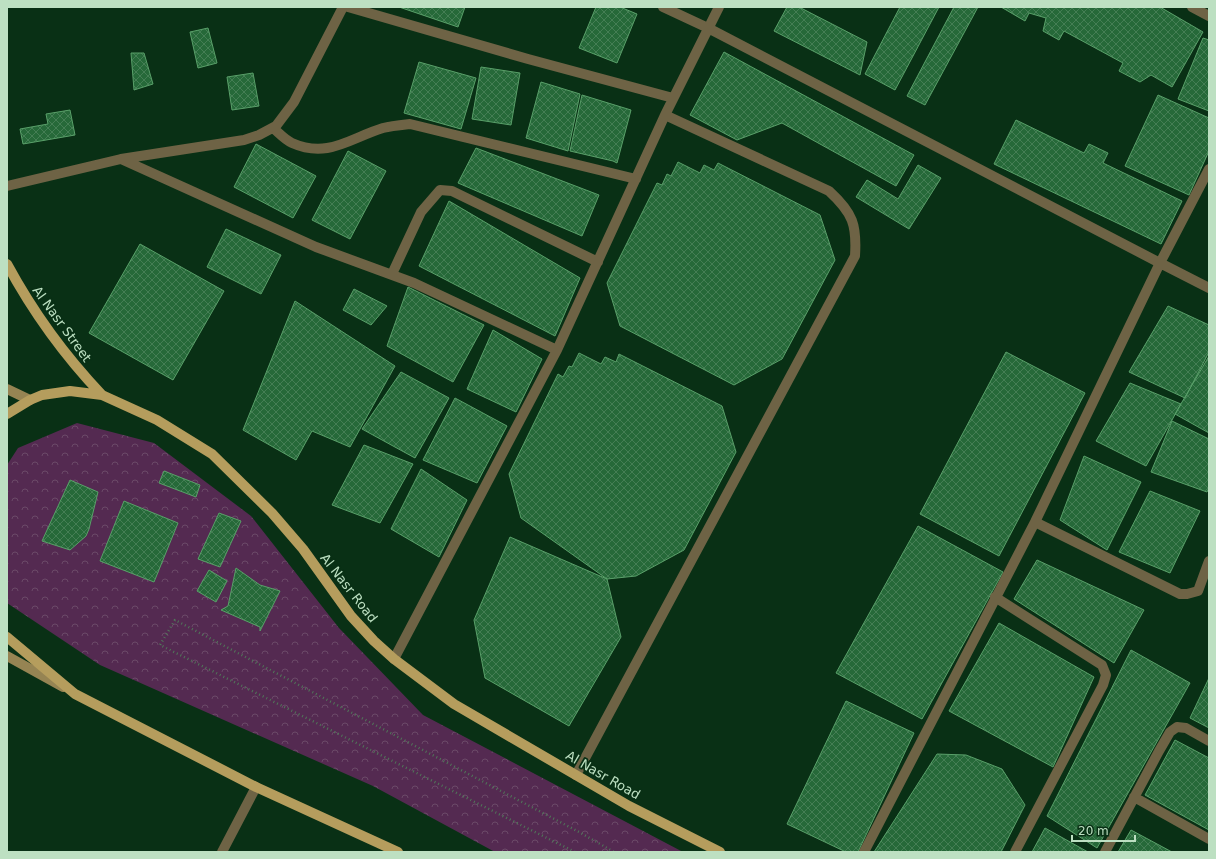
<svg xmlns="http://www.w3.org/2000/svg" width="1216" height="859" font-family="'DejaVu Sans',sans-serif">
<style>
.park{fill:url(#park-crowns)}
.building{fill:url(#building-cross-hatch);stroke:#59a069}
.lines{fill:none;stroke-linecap:round;stroke-linejoin:round}
.path{stroke:#51765a;stroke-width:2.5;stroke-dasharray:1 3;stroke-linecap:butt}
.lane{stroke:#6e6345;stroke-width:10}
.street{stroke:#6e6345;stroke-width:10}
.secondary{stroke:#968453;stroke-width:10}
.primary{stroke:#b59d5d;stroke-width:10}
.labels{text-anchor:middle;dominant-baseline:central;stroke-width:3.5;stroke-linejoin:round;paint-order:stroke}
.street-label{font-size:13px;fill:#bde0c2;stroke:#093015}
</style>
<defs>
<pattern id="park-crowns" width="20" height="18" patternUnits="userSpaceOnUse"><rect width="20" height="18" fill="#542a51"/><path d="M2 6a3 3 0 1 1 6 0M12 15a3 3 0 1 1 6 0" fill="none" stroke="#6b4968"/></pattern>
<pattern id="building-cross-hatch" width="8" height="8" patternUnits="userSpaceOnUse"><rect width="8" height="8" fill="#266939"/><path d="M0 0l8 8M0 8l8-8" fill="none" stroke="#447e54"/></pattern>
</defs>
<rect width="100%" height="100%" fill="#093015"/>
<path class="park" d="M77,423L154,443L251,516L339,628L423,715L683,852H495L373,786L100,665L7,603V465L18,448Z"/>
<path class="building" d="M399,7H465L458,27Z
M596,7H620L637,14L617,63L579,48Z
M787,7H799L867,42L860,75L774,31Z
M900,7H939L895,90L865,74Z
M954,7H978L925,105L907,96Z
M1001,7H1160L1203,32L1172,87L1151,75L1140,82L1119,71L1123,63L1064,31L1059,40L1043,31L1046,18L1029,13L1025,21Z
M208,28L217,63L198,68L190,32Z
M1203,38L1209,40V111L1178,99Z
M724,52L914,155L896,186L782,123L737,140L690,115Z
M131,53H144L153,84L134,90Z
M419,62L476,78L461,129L404,113Z
M481,67L520,73L511,125L472,119Z
M253,73L259,106L232,110L227,77Z
M541,82L580,94L568,151L526,138Z
M582,95L631,110L617,163L613,161L570,151Z
M1158,95L1209,118V151L1189,195L1125,166Z
M70,110L75,135L23,144L20,129L48,124L46,114Z
M1016,120L1084,153L1089,144L1108,153L1103,163L1182,201L1161,244L994,164Z
M256,144L316,176L293,218L234,187Z
M476,148L599,195L582,236L458,183Z
M348,151L386,171L350,239L312,220Z
M678,162L700,173L704,165L714,170L718,163L820,215L835,260L782,359L734,385L620,326L607,283L657,183L662,185L667,174L671,176Z
M918,165L941,178L909,229L856,197L867,180L898,199Z
M449,201L580,278L555,336L419,266Z
M226,229L281,255L261,294L207,267Z
M140,244L224,291L173,380L89,333Z
M408,287L484,325L453,382L387,346Z
M354,289L387,306L371,325L343,310Z
M295,301L395,366L350,447L312,431L296,460L243,430Z
M1168,306L1209,325V352L1185,398L1129,372Z
M493,330L542,359L516,412L467,389Z
M1006,352L1085,393L999,556L920,514Z
M579,353L601,364L605,357L616,362L619,354L722,406L736,452L684,550L636,576L607,579L521,518L509,474L558,374L563,377L569,366L572,367Z
M1209,356V433L1175,414Z
M401,372L449,398L415,458L362,429Z
M1130,383L1181,404L1146,466L1096,441Z
M455,398L507,426L477,483L423,460Z
M1172,421L1209,439V488L1207,492L1151,472Z
M364,445L413,464L380,523L332,505Z
M1084,456L1141,482L1107,550L1060,520Z
M421,469L467,500L439,557L391,529Z
M164,471L200,485L196,497L159,483Z
M70,480L98,492L89,529L86,536L70,550L42,541Z
M1150,491L1200,511L1170,573L1119,552Z
M124,501L178,523L154,582L100,561Z
M219,513L241,521L220,567L198,559Z
M918,526L1003,572L922,719L836,673Z
M510,537L607,579L621,637L569,726L485,678L474,620Z
M1037,560L1144,610L1114,663L1014,599Z
M236,568L260,585L280,591L260,631V627L221,610L228,606Z
M209,570L227,581L216,602L197,591Z
M999,623L1094,677L1053,767L949,711Z
M1131,650L1190,683L1097,848L1047,816Z
M1209,678V728L1190,718Z
M846,701L914,733L858,852H846L787,824Z
M1175,740L1209,758V830L1145,795Z
M937,754L966,755L1002,769L1025,805L1001,852H874Z
M1045,828L1088,852H1032Z
M1131,830L1172,852H1118Z"/>
<g class="lines">
<path class="path" d="M575,852L160,645L175,620L581,833L614,852"/>
<path class="lane" d="M222,852L256,787"/>
<path class="street" d="M348,7L528,59L673,98
M663,7L708,28L1160,263L1209,288
M1192,7L1209,16
M273,128C279,133 285,140 292,143C328,159 350,138 383,128C391,126 401,125 410,124L636,179
M121,159L316,247L414,283L557,350
M7,186L121,159L244,140L259,135L276,126L294,102L343,7
M392,274L421,212L440,190L452,191L598,262
M1035,522L1180,594H1187L1198,591L1209,561
M995,597L1102,665L1106,675L1103,685L1015,852
M394,659L557,350L665,115L719,7
M576,775L855,256C857,225 853,213 829,191L665,115
M1134,797L1209,839
M864,852L1035,522L1160,263L1209,169
M1105,852L1159,751L1170,732L1177,727L1186,728L1209,741"/>
<path class="secondary" d="M7,389L30,400
M7,656L63,687"/>
<path class="primary" d="M7,264C34,314 63,354 102,395
M7,414L30,400L42,395L70,391L102,395L157,420L212,454L272,513L303,549L351,616L374,641L394,659L454,704L629,806L720,852
M7,637L75,694L256,787L398,852"/>
</g>
<g class="labels">
<g class="street-label">
<text transform="translate(62 324) rotate(54)">Al Nasr Street</text>
<text transform="translate(349 588) rotate(52)">Al Nasr Road</text>
<text transform="translate(603 775) rotate(30)">Al Nasr Road</text>
</g>
</g>
<rect width="1216" height="859" fill="none" stroke="#bde0c2" stroke-width="16"/>
<path d="M1072 835v6h63v-6" fill="none" stroke="#bde0c2" stroke-width="2"/>
<text x="1078" y="835" font-size="12" fill="#bde0c2" stroke="#093015" stroke-width="3" paint-order="stroke">20 m</text>
</svg>
